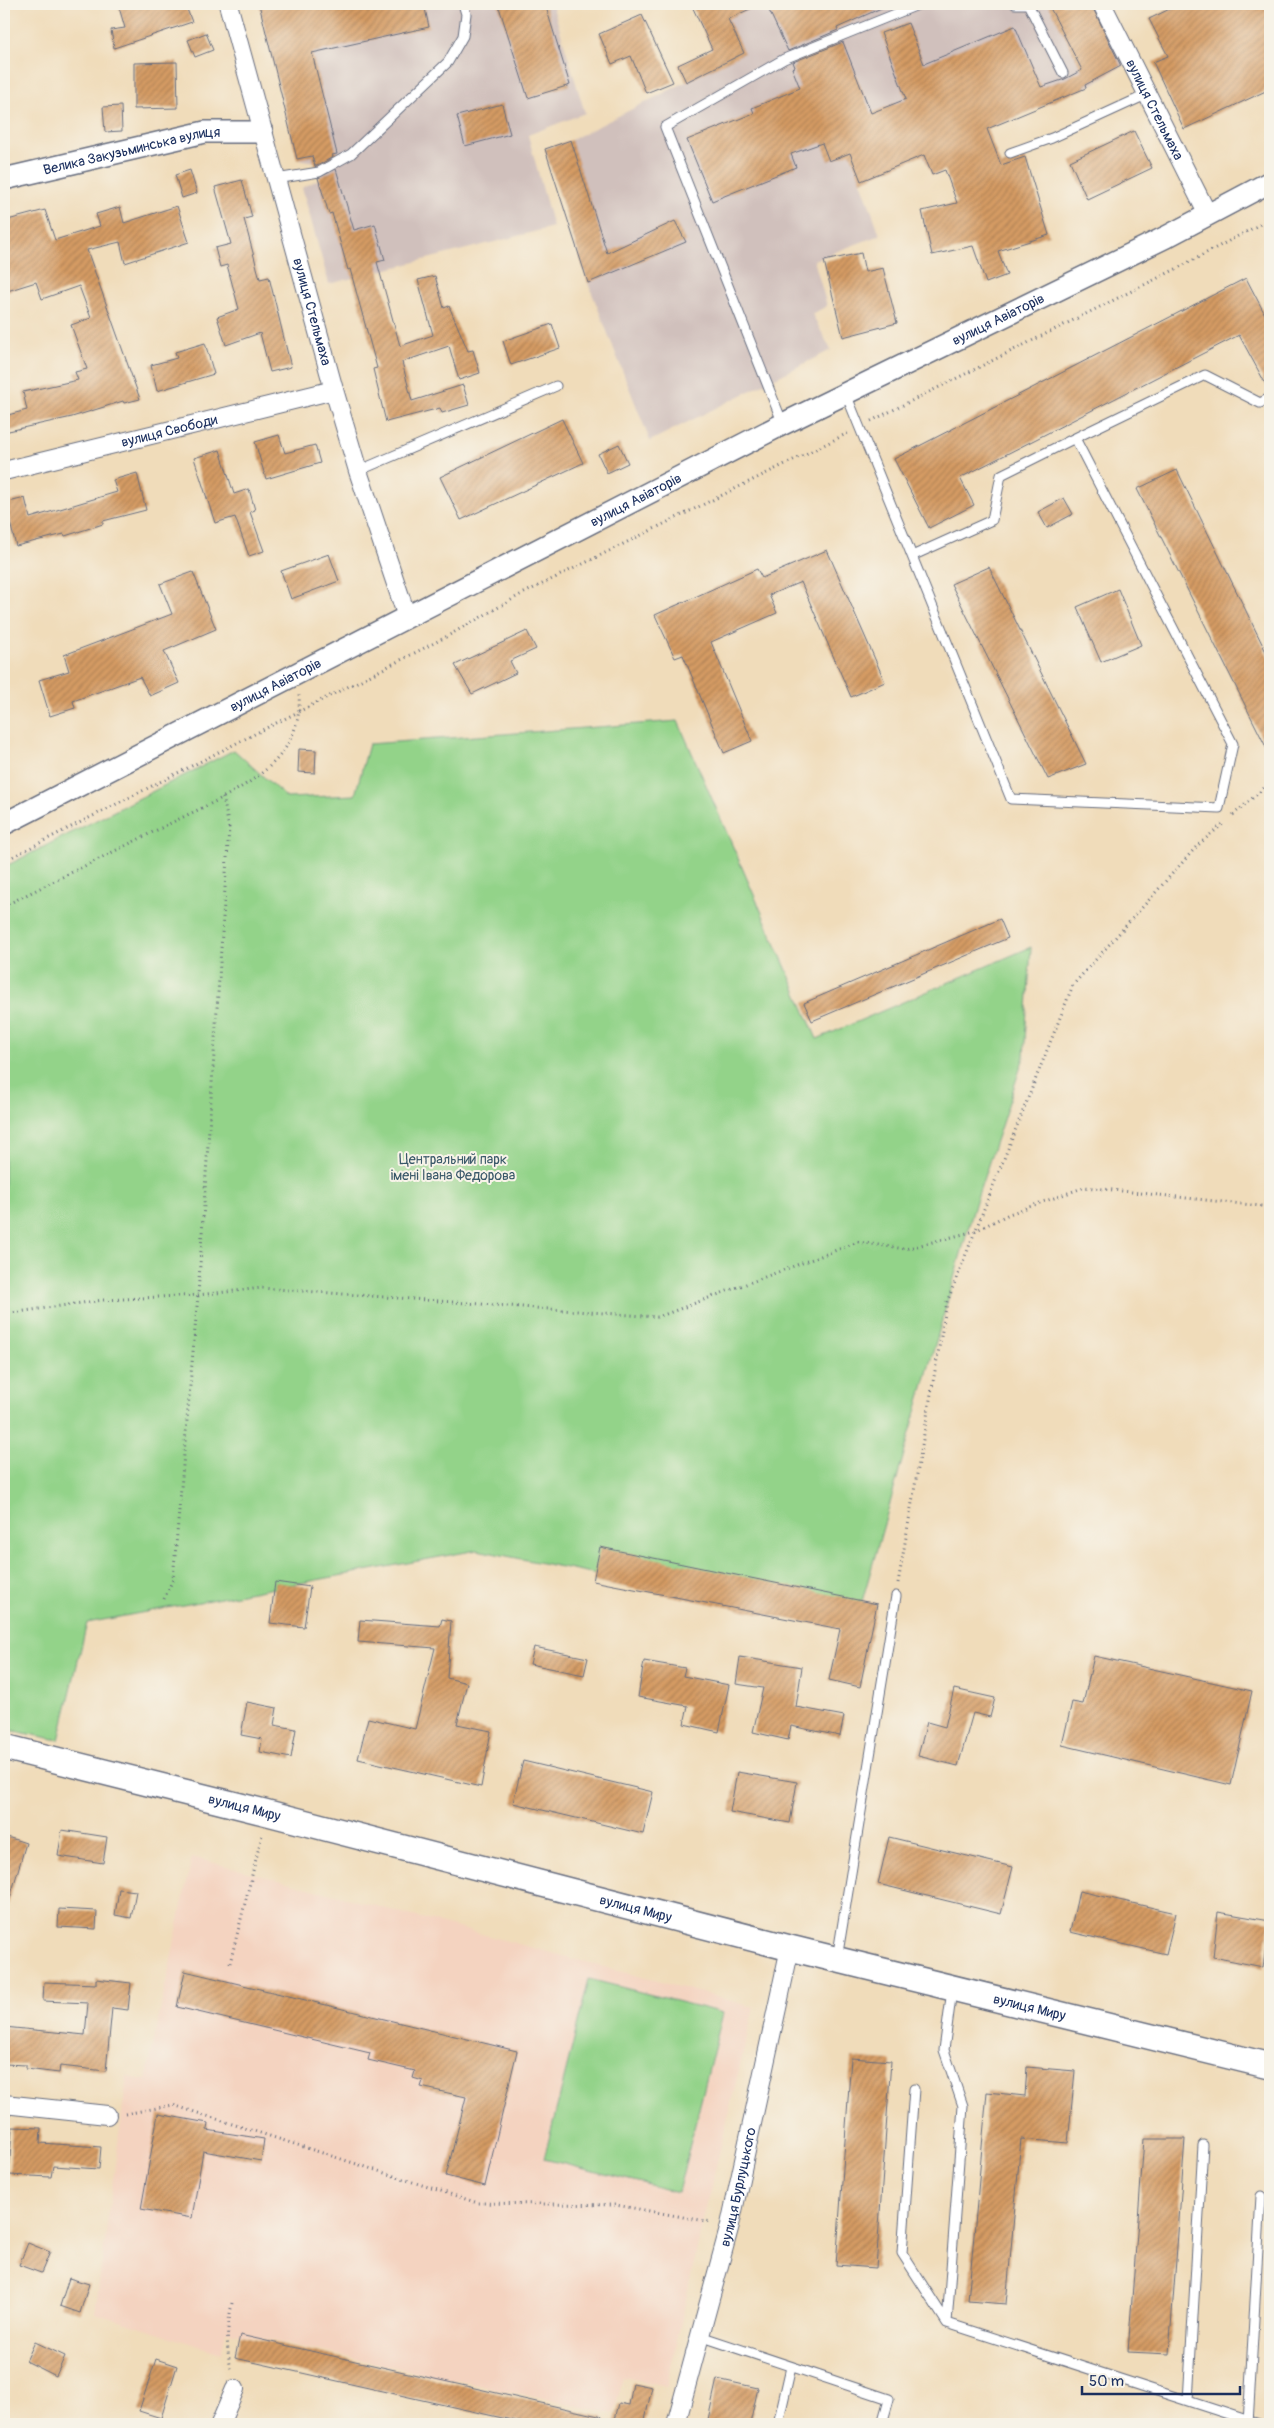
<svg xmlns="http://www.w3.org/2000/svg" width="1274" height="2428" font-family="Pangolin,sans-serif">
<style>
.built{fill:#f4d3c0}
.industrial{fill:#d0c0bc}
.park{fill:#93d389;stroke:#578174}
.building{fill:url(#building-hatch)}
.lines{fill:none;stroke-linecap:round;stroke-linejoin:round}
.service-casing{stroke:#666c7e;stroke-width:11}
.minor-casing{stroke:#666c7e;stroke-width:20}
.tertiary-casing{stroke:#666c7e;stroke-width:24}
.secondary-casing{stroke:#666c7e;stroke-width:28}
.path{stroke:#666c7e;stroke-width:3;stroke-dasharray:1 4;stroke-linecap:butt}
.service{stroke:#fff;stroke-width:9}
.minor{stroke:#fff;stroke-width:18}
.tertiary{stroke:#fff;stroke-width:21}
.secondary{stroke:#fff;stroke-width:25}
.labels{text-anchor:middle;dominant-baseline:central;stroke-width:4;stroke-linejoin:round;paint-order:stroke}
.street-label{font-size:14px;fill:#1b2f5e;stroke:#f7f3e8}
.park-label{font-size:14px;fill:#395869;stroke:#f7f3e8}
</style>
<defs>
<pattern id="building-hatch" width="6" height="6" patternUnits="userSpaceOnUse" patternTransform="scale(1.25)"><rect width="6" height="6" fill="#d59b63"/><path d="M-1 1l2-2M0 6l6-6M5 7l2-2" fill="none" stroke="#ac7f55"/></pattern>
</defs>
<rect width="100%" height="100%" fill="#f7f3e8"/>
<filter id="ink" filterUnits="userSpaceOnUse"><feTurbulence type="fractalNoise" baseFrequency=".02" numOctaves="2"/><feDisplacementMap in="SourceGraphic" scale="10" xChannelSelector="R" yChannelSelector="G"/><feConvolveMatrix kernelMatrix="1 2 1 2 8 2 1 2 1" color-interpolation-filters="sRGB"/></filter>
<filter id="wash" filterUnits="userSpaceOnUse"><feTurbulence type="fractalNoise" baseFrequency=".0096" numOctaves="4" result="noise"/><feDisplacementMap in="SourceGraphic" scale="20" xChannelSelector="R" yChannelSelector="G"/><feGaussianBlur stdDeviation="1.12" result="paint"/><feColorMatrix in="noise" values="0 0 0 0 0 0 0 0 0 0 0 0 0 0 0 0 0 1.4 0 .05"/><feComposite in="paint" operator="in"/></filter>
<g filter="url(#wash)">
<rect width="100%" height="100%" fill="#f0dcba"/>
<path class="built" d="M192,1857L754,2007L703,2221L667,2386L623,2377L614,2414L226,2331L221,2353L95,2313L127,2077L146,2080Z"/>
<path class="industrial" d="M259,4H552L585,113L528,135L553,227L329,284L302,188L321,178L316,162L297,159Z
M720,4H1092L1124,65L1086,88L959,141L967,161L932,175L923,155L861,181L880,235L814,260L827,306L812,314L831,350L650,441L588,283L545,149L571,140L719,65L696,15Z"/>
<path class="park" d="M678,721L817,1039L1031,947L1024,1057L976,1201L855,1626L477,1550L87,1623L59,1740L4,1729V867L234,750L287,798L355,795L369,744Z
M589,1979L723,2013L678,2192L544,2159Z"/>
<g id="blocks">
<path class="building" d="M118,4H185L192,22L114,48L111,30L125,28Z
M259,4H424L429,27L312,53L337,154L332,155L333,157L317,166H315L312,156L297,159Z
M498,4H545L570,85L528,98Z
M691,4H761L728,19L744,53L686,82L678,65L712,49Z
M766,4H890L837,28L838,30L788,51Z
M1048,4H1091L1121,66L1085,85L1086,88L987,129L1001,165L1025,157L1049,235L998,251L1007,275L986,283L973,246L932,255L922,211L957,203L945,170L932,175L924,155L861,181L850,153L829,161L822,143L791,154L796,167L712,201L687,140L754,113L752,108L800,88L792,68L795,67L793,62L843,42L871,113L906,99L881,33L908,23L924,64L1015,26L1041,87L1065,79L1082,70Z
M1180,4H1265L1270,15V89L1184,129L1153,62L1168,56L1149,19Z
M642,15L673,82L646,93L631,56L612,64L599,34Z
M206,33L213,50L195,57L188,40Z
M177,62L178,108L134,109V63Z
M502,104L510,134L465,146L457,116Z
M121,106L122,131L105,132L103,107Z
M1134,131L1152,168L1087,199L1070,161Z
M571,140L607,253L675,221L686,242L588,283L545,149Z
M336,169L354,230L375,224L385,260L377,262L400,346L433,335L418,280L435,276L444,308L449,306L468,351L473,350L480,373L459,380L449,346L402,362L412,401L463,385L469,405L442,413L440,408L386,422L373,369L377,368L350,269L348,270L332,213L329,214L318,178Z
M190,170L197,193L182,198L175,175Z
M242,180L252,217L244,219L260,279L269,277L291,367L270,372L260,333L226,345L217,317L239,309L227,265L220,267L215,248L231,244L215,187Z
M177,206L189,242L125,263L120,242L87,250L140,399L124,403L123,401L72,417L4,432V416L27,410L23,392L78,380L75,372L87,369L71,325L91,318L79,286L42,299L36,282L4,292V221L45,210L55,240L100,226L96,214L120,207L124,223Z
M861,253L865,272L883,268L897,323L843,337L824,261Z
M1246,278L1270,324V392L1239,335L960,478L974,505L929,528L894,459Z
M552,324L560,348L511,365L503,341Z
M205,343L214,374L157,391L151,365L177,358L175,352Z
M562,419L583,463L461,520L440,477Z
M279,435L285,453L315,445L320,463L266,479L255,442Z
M619,444L628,463L607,473L598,454Z
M220,450L234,494L249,489L255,510L250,512L264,551L249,556L235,517L215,523L194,458Z
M1177,470L1270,660V755L1137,489Z
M137,473L146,510L103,521V524L65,536L64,534L16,546L5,503L25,498L30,518L117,492L113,480Z
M1064,498L1073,514L1047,528L1038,512Z
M827,550L885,682L851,697L801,582L769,595L777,613L711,642L752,741L724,753L683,655L675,658L655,615L757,569L762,578Z
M329,554L339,581L291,599L281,571Z
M989,567L1086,764L1048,779L951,584Z
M193,572L216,629L164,651L179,683L150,696L140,677L73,701L75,708L50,716L39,680L69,671L64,655L172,614L160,584Z
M1118,589L1141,645L1101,662L1077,607Z
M527,631L536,649L510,661L516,673L472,694L455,665Z
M299,749L316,750L315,773L298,772Z
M1000,919L1008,938L812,1021L804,1003Z
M600,1547L877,1604L860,1687L829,1680L840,1629L593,1581Z
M275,1582L310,1587L304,1627L270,1623Z
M442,1619L451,1621L447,1678L467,1683L457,1724L491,1731L481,1787L358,1759L368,1718L415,1729L435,1648L358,1642L360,1620L440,1626Z
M534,1647L588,1658L584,1675L530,1664Z
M1094,1656L1252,1691L1231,1785L1062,1745L1072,1702L1083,1704Z
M740,1657L802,1667L796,1707L844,1716L840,1736L791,1726L788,1740L753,1732L763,1688L736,1684Z
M644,1661L685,1668L683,1676L729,1685L719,1732L684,1724L688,1706L638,1697Z
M954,1689L995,1698L990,1717L973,1713L958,1766L918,1756L927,1722L945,1727Z
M247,1702L277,1708L274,1725L296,1729L291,1758L260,1752L262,1739L241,1735Z
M523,1761L653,1792L643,1834L513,1803Z
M737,1772L797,1782L790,1823L730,1812Z
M62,1830L107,1837L103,1863L58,1856Z
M4,1836L26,1843L8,1905L4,1904Z
M889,1837L1013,1867L1001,1914L878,1884Z
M119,1889L136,1891L131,1918L115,1915Z
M1079,1891L1176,1913L1166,1954L1070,1932Z
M59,1909L97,1911L96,1929L58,1927Z
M1218,1912L1270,1921L1263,1967L1213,1957Z
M185,1971L517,2051L485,2186L446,2176L466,2097L421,2087L423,2081L413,2078L415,2071L368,2060L370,2053L177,2007Z
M96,1979L131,1983L128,2010L112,2008L106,2071L60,2066L59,2073L26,2069V2065L4,2064V2027L85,2035L88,2003L43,2001L44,1982L96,1984Z
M851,2058L891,2061L876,2268L836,2265Z
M1027,2067L1075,2071L1068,2143L1021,2139L1006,2304L968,2301L987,2092L1025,2096Z
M158,2114L208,2123L207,2130L264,2139L261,2161L203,2151L192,2218L141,2209Z
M12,2127L41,2128L40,2143L101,2147L99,2169L53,2166L51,2177L9,2175Z
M1144,2139H1185L1169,2354L1128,2352Z
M28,2243L50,2252L41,2273L19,2265Z
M69,2278L89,2284L80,2313L60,2306Z
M240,2335L603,2417L602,2424H529L235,2358Z
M35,2342L65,2356L56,2376L26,2361Z
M156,2359L177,2366L161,2418L139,2411Z
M717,2379L758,2388L750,2424H707Z
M633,2383L652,2387L644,2424H614L619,2403L629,2405Z"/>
</g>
</g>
<g filter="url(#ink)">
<use href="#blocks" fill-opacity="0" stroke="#666c7e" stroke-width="1"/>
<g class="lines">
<defs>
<path id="service" d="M1015,4H1028L1063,73
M1010,153L1052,138L1148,94
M276,179L319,172L351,154L448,62L463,36L466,14L463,4
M846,394L1011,799L1219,808L1233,744L1075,438L1205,375L1260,403L1270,398
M783,424L665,127L784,59L920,4
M358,471L556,386
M912,556L992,520L1001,475L1075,438
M837,1959L896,1596
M914,2089L902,2253L947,2323L1259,2424
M947,2323L963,2106L944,2050L952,1990
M700,2336L889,2399L882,2424
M1188,2401L1203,2145
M778,2424L791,2367
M1248,2424L1261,2196"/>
<g id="minor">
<path id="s1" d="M228,4L334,390L358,471L407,617"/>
<path id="s2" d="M1102,4L1208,215"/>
<path id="s3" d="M4,471L334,390"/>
<path d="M4,2104L107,2115"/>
<path d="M220,2424L235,2389"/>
<path id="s4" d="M676,2424L730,2225L790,1948"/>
</g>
<g id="tertiary">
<path id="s5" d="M4,179L205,132H262"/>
<path id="s6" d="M4,824L783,424L1166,237L1270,182"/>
</g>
<g id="secondary">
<path id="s7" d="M4,1747L268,1813L790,1948L1270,2066"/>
</g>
</defs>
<use href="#service" class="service-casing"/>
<use href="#minor" class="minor-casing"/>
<use href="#tertiary" class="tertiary-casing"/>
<use href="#secondary" class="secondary-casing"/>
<path class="path" d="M871,421L1180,267L1270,219
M1233,815L1270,783
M4,861L444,638L520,595L848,433
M4,906C58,879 113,852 167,825C202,807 244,791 272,764C291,746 301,721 299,695
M4,1314L103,1300L198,1295L262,1288L658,1317L858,1242L905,1249L975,1231L1009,1214L1085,1187L1270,1207
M898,1583L947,1302L1073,985L1197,846L1224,823
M164,1599L173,1579L198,1295L229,828L223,797
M230,1963L262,1835
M125,2114L173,2105L478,2203L616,2205L711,2222
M232,2303C227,2328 225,2347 232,2372"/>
<use href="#service" class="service"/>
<use href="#minor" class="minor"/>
<use href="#tertiary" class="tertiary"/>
<use href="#secondary" class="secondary"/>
</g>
</g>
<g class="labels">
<g class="street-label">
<text stroke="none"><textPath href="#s2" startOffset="118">вулиця Стельмаха</textPath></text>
<text stroke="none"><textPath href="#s5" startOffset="131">Велика Закузьминська вулиця</textPath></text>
<text stroke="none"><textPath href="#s1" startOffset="319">вулиця Стельмаха</textPath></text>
<text stroke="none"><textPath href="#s6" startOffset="1115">вулиця Авіаторів</textPath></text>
<text stroke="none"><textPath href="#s3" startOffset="170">вулиця Свободи</textPath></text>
<text stroke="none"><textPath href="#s6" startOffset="710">вулиця Авіаторів</textPath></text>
<text stroke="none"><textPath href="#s6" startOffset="305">вулиця Авіаторів</textPath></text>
<text stroke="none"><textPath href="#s7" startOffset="248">вулиця Миру</textPath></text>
<text stroke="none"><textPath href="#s7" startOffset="652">вулиця Миру</textPath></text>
<text stroke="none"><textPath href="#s7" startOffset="1058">вулиця Миру</textPath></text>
<text stroke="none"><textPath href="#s4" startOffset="245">вулиця Бурлуцького</textPath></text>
</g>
<g class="park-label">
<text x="453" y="1159">Центральний парк<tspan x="453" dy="16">імені Івана Федорова</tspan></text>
</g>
</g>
<rect width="1274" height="2428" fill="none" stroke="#f7f3e8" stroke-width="20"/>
<path d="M1082 2386v8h158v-8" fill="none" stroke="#1b2f5e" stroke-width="2.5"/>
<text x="1089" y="2386" font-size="15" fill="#1b2f5e" stroke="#f7f3e8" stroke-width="4" paint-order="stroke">50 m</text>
</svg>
